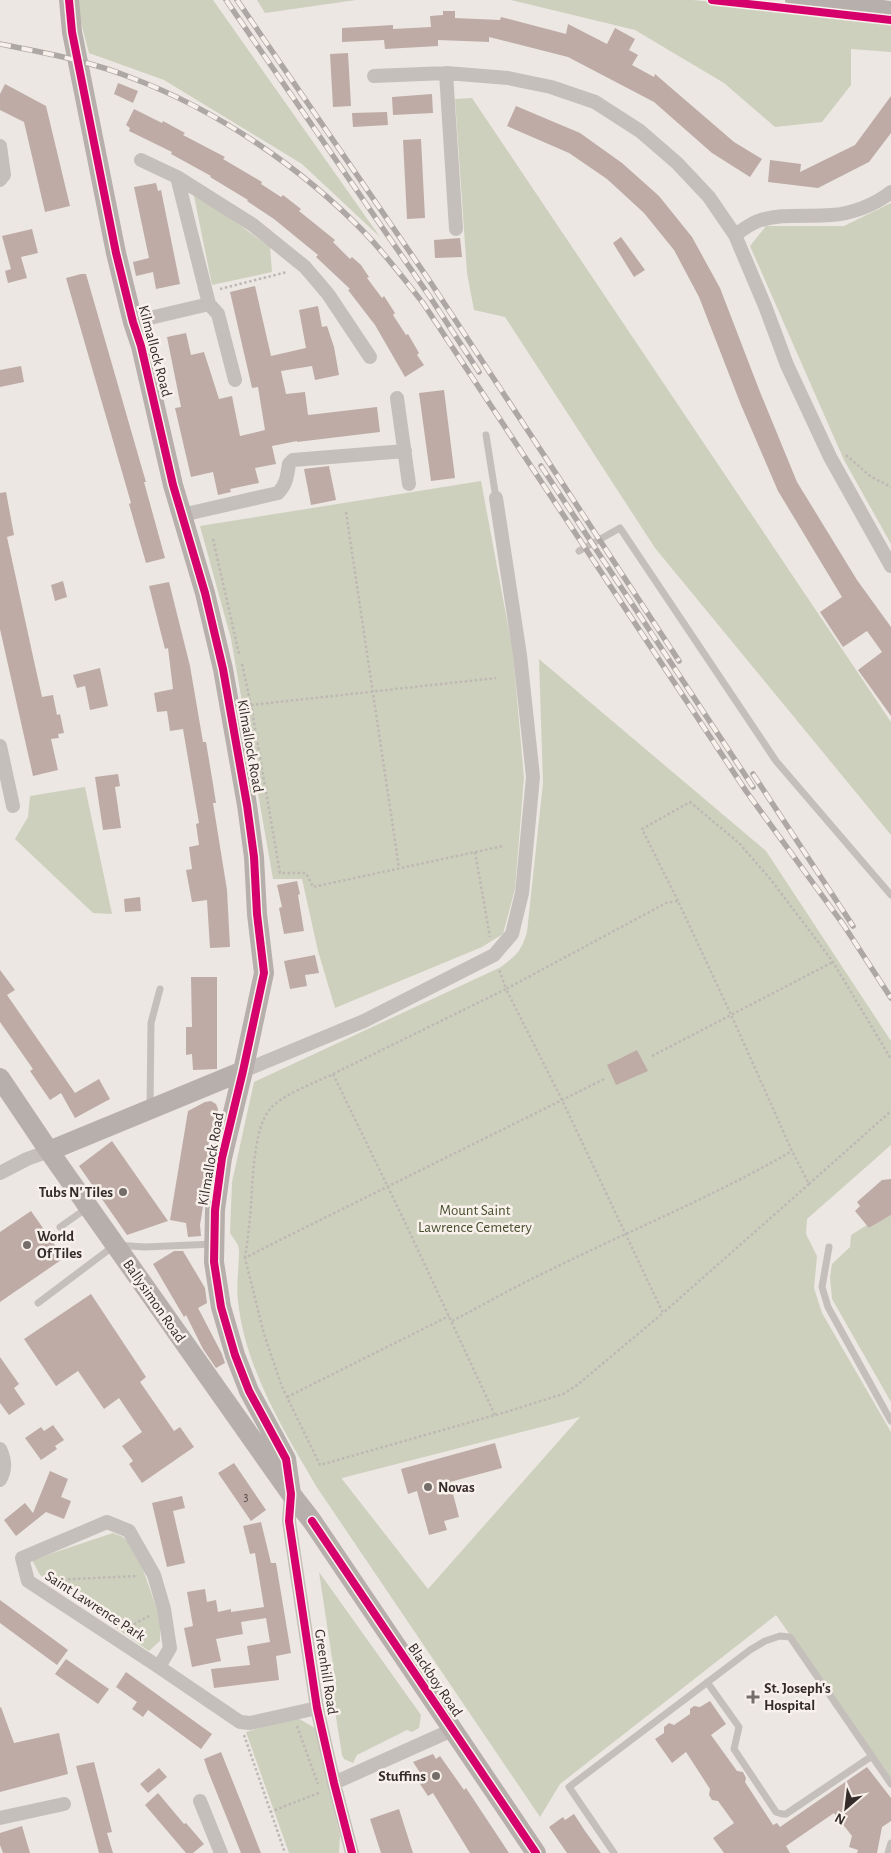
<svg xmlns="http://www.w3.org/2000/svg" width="891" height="1853" font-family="'Alegreya Sans',sans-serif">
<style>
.green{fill:#ced0be;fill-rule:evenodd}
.building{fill:#beaba6}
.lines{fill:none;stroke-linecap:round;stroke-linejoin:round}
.path{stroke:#beb8b4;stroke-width:2.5;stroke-dasharray:2.5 2.5;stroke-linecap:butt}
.lane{stroke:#c5bfbb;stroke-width:7}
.street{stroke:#c5bfbb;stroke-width:14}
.secondary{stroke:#b6afac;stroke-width:20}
.rail-casing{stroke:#ada8a5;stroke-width:5.5}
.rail{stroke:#f8f0ea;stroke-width:4;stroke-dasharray:11;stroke-linecap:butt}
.cycleway-casing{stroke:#f8f0ea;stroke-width:11}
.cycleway{stroke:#d6006c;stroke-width:8}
.poi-dot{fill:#756d6a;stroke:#f8f0ea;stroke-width:2}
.labels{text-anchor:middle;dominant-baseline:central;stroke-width:5;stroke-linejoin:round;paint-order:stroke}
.number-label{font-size:12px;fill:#574c49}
.street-label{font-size:15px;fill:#352c2a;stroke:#f8f0ea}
.poi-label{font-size:15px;font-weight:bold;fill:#352c2a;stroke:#f8f0ea;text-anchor:start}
.park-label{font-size:15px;fill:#485130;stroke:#f8f0ea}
</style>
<rect width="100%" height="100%" fill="#ece7e2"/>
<path class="green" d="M75,0H213L380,237L302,164L164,80L89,53Z
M257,0H356L265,13Z
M511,0H693L891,20V52L851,49V85L822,122L775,127L724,83L635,30Z
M472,98L891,722V835L655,548L505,317L474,310L467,273L455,99Z
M194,196L216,208L270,247L272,272L212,285Z
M891,203V544L844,460L750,246L766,226H844Z
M481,481L513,652L524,778L515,889L503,934L482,947L335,1008L318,951L302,879H273L231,639L200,526Z
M539,659L766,851L891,1041V1145L807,1219L806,1234L817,1256L814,1288L822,1313L891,1432V1778L776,1615L560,1784L540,1817L316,1486C283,1429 245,1368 238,1301C236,1285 239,1267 239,1251L238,1245L230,1233L232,1182L254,1082L499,968C516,956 521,952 527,932L543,783ZM580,1417L428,1589L342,1479V1478Z
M85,787L112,914L93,913L15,839L28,817L30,796Z
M891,1215V1402L832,1299L830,1277L832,1264L850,1247L851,1235L867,1225L869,1228Z
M113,1533L123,1537L132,1545L139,1558L160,1618V1641L149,1651L40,1575L32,1560Z
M319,1572L421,1715L419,1728L412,1732L407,1730L357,1755L353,1763L344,1759L342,1755L332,1692L336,1685Z
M296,1717L315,1728L340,1836L339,1853H289L246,1732Z"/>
<path class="building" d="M443,11H455V18L500,20L501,17L566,34L568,24L607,44L615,28L635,39L629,50L638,55L632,65L654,77L655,74L734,142L762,159L750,177L712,153L654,102L568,57L489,37V42L438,40V46L385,49L384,40L342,42V28L393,25V29L431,27L430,16L443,15Z
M348,53L351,106L333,107L330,54Z
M118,83L138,91L133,103L114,94Z
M5,84L46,106L70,206L45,212L24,122L0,110V94Z
M432,94L433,113L393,115L392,97Z
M891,96V133L869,162L818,188L768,182L770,160L801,164L800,172L855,145Z
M516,106L580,133L622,163L659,196L692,237L720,288L760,392L797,482L857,580L891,627V716L858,670L882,652L867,631L843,647L820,612L842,597L778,491L741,405L699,297L674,250L644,213L607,179L569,153L507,126Z
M134,109L162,123L163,121L185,133L183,135L225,157L223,159L262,182L261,184L281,197L283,195L301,209L299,211L335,240L333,242L350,259L352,257L361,265L369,277L367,278L382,298L384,296L395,313L393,315L406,335L408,334L419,353L417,355L424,365L405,377L375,325L348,290L350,289L316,257L318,255L274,219L247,201L248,200L210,177L211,176L171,154L172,152L129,131L130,128L126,125Z
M387,112L388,125L353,127L352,113Z
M421,139L425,218L407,219L403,140Z
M156,183L158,191L161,190L180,284L156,289L153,272L136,276L133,262L149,258L134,187Z
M32,229L38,253L21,257L27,278L8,283L5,271L11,269L2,236Z
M621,237L645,270L634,277L613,243Z
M460,238L462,257L435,258L434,240Z
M81,274H86L143,472L146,482H144L165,558L146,563L129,504L131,503L66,278Z
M255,286L271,356L306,348L299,310L318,306L322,327L327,326L334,347L339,375L315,380L312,366L281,371L286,394L305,392L308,415L377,407L380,432L297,442V441L272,446L276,464L255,468L259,483L230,489L231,492L218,495L213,472L191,477L175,408L181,407L167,337L186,333L191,355L204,352L219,399L232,396L240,436L265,430L258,387L252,388L230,292Z
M21,366L24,382L0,387V370Z
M444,390L455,478L431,481L419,393Z
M329,466L336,500L311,505L304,469Z
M6,492L14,535L7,537L34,661L42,697L53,695L57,715L60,714L64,733L58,734L59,738L51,739L58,770L33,776L0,629V493Z
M63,581L67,597L55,601L51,585Z
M169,582L190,666L203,742H206L213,784L216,803H213L227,890L230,947L210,948L207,900L192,902L186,870L192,869L189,847L199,845L196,824L199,823L183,729L170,731L167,711L157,712L154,693L173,689L168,648L165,649L149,586Z
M100,668L108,706L90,710L85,686L77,688L73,675Z
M118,774L120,786L115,787L121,828L103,830L95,777Z
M297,881L300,894L298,895L304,931L284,934L279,908L282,907L277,885Z
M140,897L141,911L125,912L124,899Z
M315,955L319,973L305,975L307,986L290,989L284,961Z
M0,970L15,990L7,995L75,1093L99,1079L110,1099L75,1118L61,1093L50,1100L30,1071L33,1069L0,1022Z
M191,977H217V1069L193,1070L192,1054L186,1055V1027H192Z
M637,1050L648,1071L616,1085L607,1065Z
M211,1101L216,1104L218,1109L201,1200H204L200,1225L201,1236L188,1237L186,1223L170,1220L188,1111L205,1102Z
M112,1141L168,1221L127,1235L79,1166Z
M891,1179V1215L869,1228L855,1211L860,1206L857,1202L882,1180Z
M31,1211L64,1258L0,1302V1232Z
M174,1251H183L205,1288L207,1303L198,1308L222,1354L225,1363L216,1368L203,1349L186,1315L184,1317L153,1264Z
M91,1294L146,1377L140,1382L174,1431L180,1427L194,1447L142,1483L129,1464L133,1461L122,1446L142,1432L119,1398L104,1409L78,1371L56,1386L24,1339Z
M0,1357L19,1384L14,1388L25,1404L9,1415L0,1403Z
M53,1425L64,1440L55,1446L57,1449L41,1460L25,1438L41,1427L44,1431Z
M495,1443L502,1468L450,1482L459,1517L444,1521L447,1530L429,1535L417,1491L408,1494L401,1469Z
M234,1463L266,1510L251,1521L218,1473Z
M50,1471L68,1479L61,1497L71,1501L64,1519L46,1512L16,1536L4,1520L25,1503L33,1513Z
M182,1496L185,1508L173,1511L185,1563L167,1567L152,1503Z
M261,1522L271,1563H276L291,1653L276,1656L279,1680L214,1688L211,1669L250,1665L247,1646L270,1642L266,1618L241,1622L243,1634L216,1639L221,1661L192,1667L184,1628L193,1626L187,1592L205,1589L207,1602L216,1600L218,1612L231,1609V1612L264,1607L255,1553L250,1554L243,1526Z
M0,1600L68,1650L57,1665L0,1623Z
M66,1659L109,1689L98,1704L55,1674Z
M126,1672L212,1734L201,1749L148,1710L143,1717L132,1709L137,1702L116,1687Z
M710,1701L726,1724L711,1735L737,1771L743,1772L746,1778L745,1782L773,1825L777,1823L780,1827L867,1767L891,1798V1821L882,1827L877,1853H857L858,1850L849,1847L852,1836L834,1813L786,1846L790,1853H724L713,1838L734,1823L718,1801L712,1800L709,1795L710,1789L686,1752L672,1763L655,1739L664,1733V1727L669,1723L674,1725L690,1714V1709L694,1706L700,1707Z
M1,1707L14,1743L59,1733L68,1774L0,1792V1708Z
M221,1752L241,1802L261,1853H241L208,1771L204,1759Z
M433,1754L436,1759L440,1756L464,1790L466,1788L509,1853H470L433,1793L428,1796L416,1778L421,1774L413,1762Z
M94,1762L112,1832L107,1833L113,1853H99L76,1766Z
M159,1768L167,1777L148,1793L140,1784Z
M158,1793L184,1824L186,1823L204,1844L193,1853H186L145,1805Z
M399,1809L413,1853H381L370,1819Z
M574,1814L585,1831L601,1853H567L549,1827L563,1817L565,1820Z
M22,1826L30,1853H3L0,1845V1833Z"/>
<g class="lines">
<path class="path" d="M220,289L287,272
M846,455L870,476L891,487
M346,512L399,868
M213,539L239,654
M242,664L251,705L280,873H306L313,887L503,846
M251,705L496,678
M475,852L490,937
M678,901L642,829L690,802L739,843L772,881L833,962L891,1059
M652,1056L833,962
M333,1074L506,989L499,969
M604,1079L562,1100L274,1243L245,1258L264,1334L282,1387L320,1465L506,1412L563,1394L576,1386L663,1313L562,1100L506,989L666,903L678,901L733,1019L792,1151L809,1184L663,1313
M809,1184L891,1111
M245,1258C247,1244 249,1230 250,1216C253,1189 252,1130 270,1109C281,1095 317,1082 333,1074L402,1216L495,1415
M452,1321C483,1305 514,1287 546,1272C628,1231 713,1197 792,1151
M287,1397L449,1316
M53,1580L137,1576
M125,1629L151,1615
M297,1726L318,1784
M244,1735L285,1853
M270,1812L321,1792"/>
<path class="lane" d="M486,435L496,498
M579,551L620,528L776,761L891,895
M150,1107L151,1023L160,989
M60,1227L87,1208
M829,1247L822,1287L828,1307L891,1421
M38,1303L115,1245L145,1247L214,1244
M707,1682L739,1727L734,1749L776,1812L782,1814H786L872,1756
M614,1853L569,1787L750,1650L765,1641L780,1636L790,1637L891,1784
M888,1853L891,1843"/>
<path class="street" d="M374,76L446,73
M0,146L4,175L0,180
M141,160L177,177L209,304L218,314L235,380
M177,177L253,225L305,267L328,294L370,357
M456,229L446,73L508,78L551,87L595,102L640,131L677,163L709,197L735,235L765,306L787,365L830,457L891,566
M735,235C742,230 750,224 758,221C781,213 806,217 831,215C851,214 875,205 891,192
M133,322L209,304
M397,398L409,484
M182,515L278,493C287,484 287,475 289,464L293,460L405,451
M0,746L13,806
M243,1071L364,1021L494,955L512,934L522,893L533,777L520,655L496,498
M0,1173L27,1159L49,1151
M0,1449C5,1460 6,1469 0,1480
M291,1494L289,1521L317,1708L334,1783L352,1853
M159,1667L28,1581L22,1558L107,1522L129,1531L154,1575L164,1609L170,1648L159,1667L240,1722L250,1723L317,1708
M334,1783L452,1730
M200,1801L221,1853
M0,1818L64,1804"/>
<path class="secondary" d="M69,0L72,32L116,253L133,322L141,346L173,485L205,593L223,669L247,805L254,857L257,914L264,973L243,1071L222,1158L215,1210L214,1262L221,1307L235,1355L249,1391L286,1459L291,1494
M795,0L891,11
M0,1078L49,1151L291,1494L312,1521L536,1853
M49,1151L243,1071"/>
<defs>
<path id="rail" d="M226,0L430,297L479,372
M237,0L431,283L679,661
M0,44C45,53 90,61 132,78C217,110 302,168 365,233C386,255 404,279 423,303L746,791L845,927
M541,466L753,787
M753,774L853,926
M841,921L891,998"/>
</defs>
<use href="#rail" class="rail-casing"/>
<use href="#rail" class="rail"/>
<defs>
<path id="cycleway" d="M69,0L72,32L116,253L133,322L141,346L173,485L205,593L223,669L247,805L254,857L257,914L264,973L243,1071L222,1158L215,1210L214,1262L221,1307L235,1355L249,1391L286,1459L291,1494L289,1521L317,1708L334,1783L352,1853
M712,0L891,20
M312,1521L536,1853"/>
</defs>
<use href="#cycleway" class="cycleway-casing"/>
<use href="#cycleway" class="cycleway"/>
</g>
<g class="poi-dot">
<circle cx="123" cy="1192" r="5"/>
<circle cx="27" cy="1245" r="5"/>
<circle cx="428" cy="1487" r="5"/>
<path d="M750.5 1689.5h5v5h5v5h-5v5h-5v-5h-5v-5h5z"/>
<circle cx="436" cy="1776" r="5"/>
</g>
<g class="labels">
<g class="number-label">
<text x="246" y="1497">3</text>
</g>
<g class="street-label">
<text transform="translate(155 351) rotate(75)">Kilmallock Road</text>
<text transform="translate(250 746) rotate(80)">Kilmallock Road</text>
<text transform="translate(211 1159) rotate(-80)">Kilmallock Road</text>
<text transform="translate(154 1301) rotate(55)">Ballysimon Road</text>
<text transform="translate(95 1606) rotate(33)">Saint Lawrence Park</text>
<text transform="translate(326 1672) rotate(81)">Greenhill Road</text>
<text transform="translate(435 1680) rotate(56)">Blackboy Road</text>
</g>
<g class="poi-label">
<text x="113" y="1192" text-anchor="end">Tubs N' Tiles</text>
<text x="37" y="1236">World<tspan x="37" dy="17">Of Tiles</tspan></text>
<text x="438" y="1487">Novas</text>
<text x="764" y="1688">St. Joseph's<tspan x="764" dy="17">Hospital</tspan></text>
<text x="426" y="1776" text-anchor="end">Stuffins</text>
</g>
<g class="park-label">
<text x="475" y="1210">Mount Saint<tspan x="475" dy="17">Lawrence Cemetery</tspan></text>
</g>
</g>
<g transform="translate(846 1808) rotate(208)" stroke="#f8f0ea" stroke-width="4" paint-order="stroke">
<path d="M0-4L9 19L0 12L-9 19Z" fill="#352c2a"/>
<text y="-8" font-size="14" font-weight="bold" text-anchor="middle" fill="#352c2a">N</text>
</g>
</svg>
